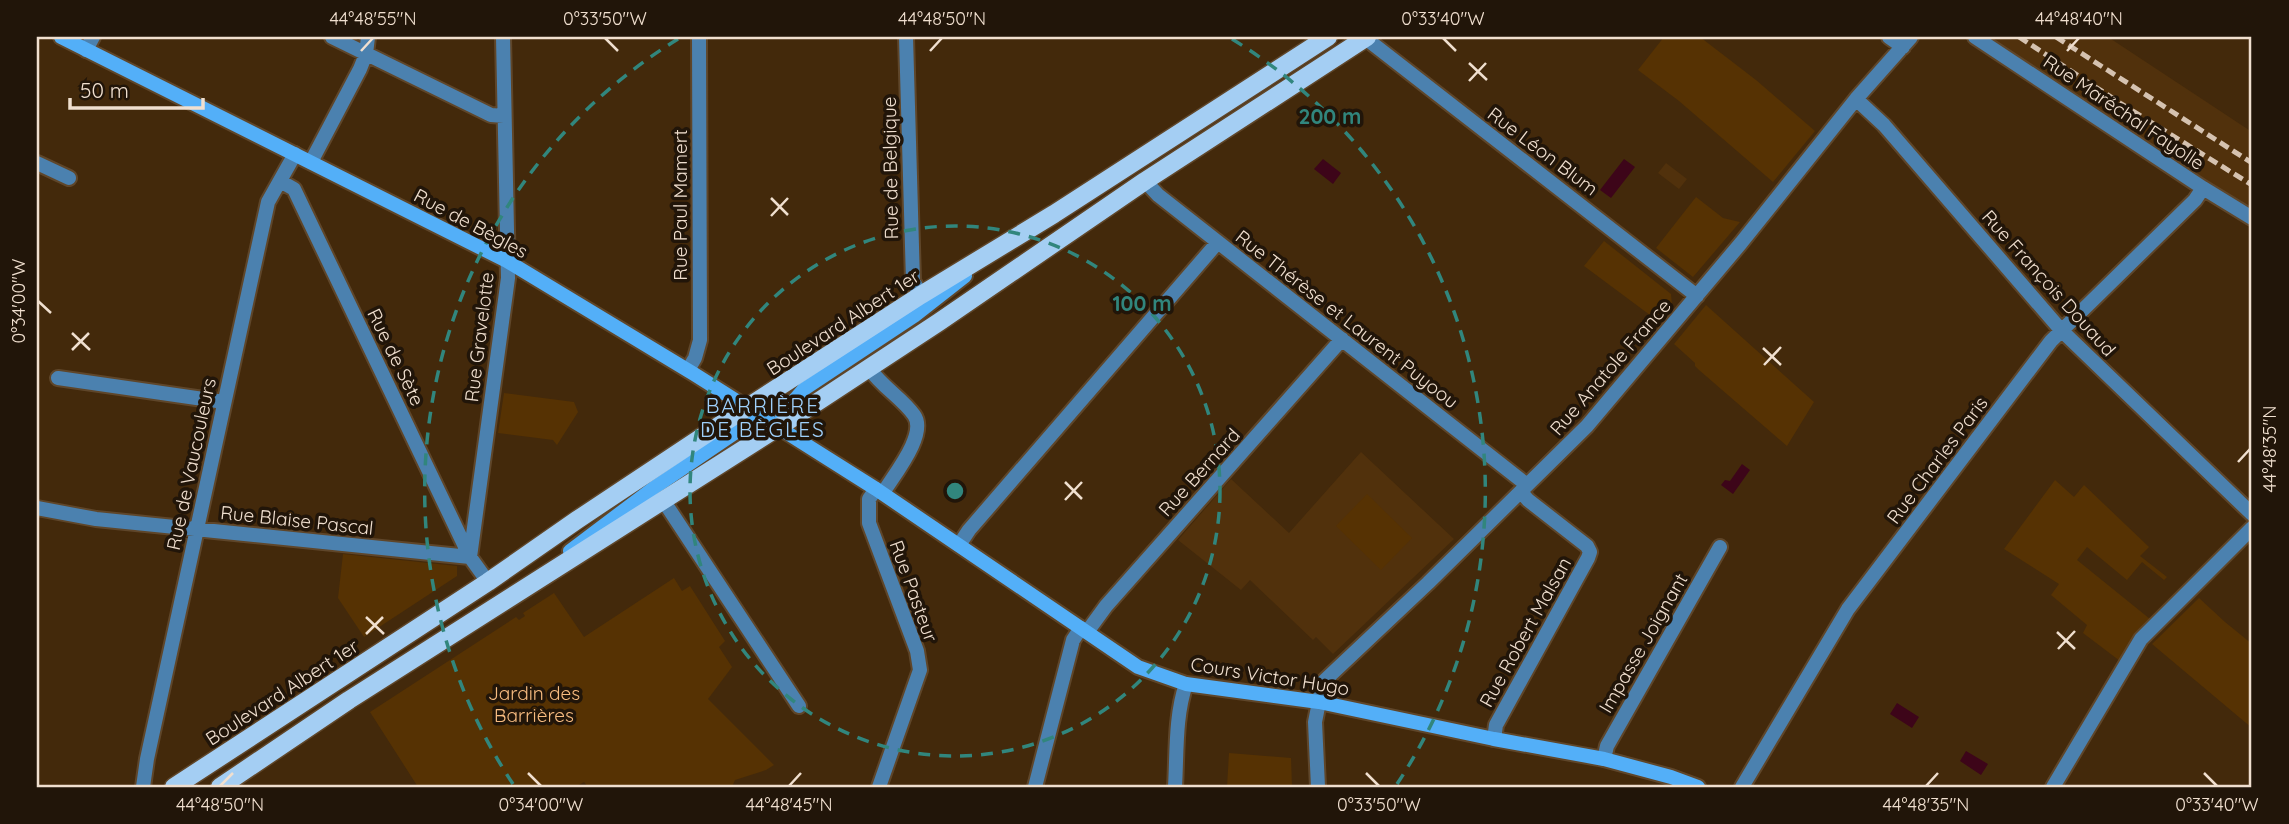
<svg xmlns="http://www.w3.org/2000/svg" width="2289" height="824" font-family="Quicksand,sans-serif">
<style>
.built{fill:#51310c}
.green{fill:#563203}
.water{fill:#3d0519}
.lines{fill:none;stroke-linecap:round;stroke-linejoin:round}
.street-casing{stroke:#5f462a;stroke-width:18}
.secondary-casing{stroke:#5f462a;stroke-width:18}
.primary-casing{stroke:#5f462a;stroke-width:21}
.street{stroke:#4b81af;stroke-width:14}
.secondary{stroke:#53aff8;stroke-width:14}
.primary{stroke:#a4cef3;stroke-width:18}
.rail{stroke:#d5c2b0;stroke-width:5;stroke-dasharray:10 5;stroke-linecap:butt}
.ticks{fill:none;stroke:#f0dfcf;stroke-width:2.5}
.ring{fill:none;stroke:#31867d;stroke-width:3.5;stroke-dasharray:12 9}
.labels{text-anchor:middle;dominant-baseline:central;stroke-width:7;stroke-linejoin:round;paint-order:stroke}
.street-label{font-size:19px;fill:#f0dfcf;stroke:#211509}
.park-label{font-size:19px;fill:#f8bc80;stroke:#211509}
.neighbourhood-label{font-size:21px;letter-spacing:2px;fill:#9fd0fb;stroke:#211509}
.centre{fill:#31867d;stroke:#211509;stroke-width:3.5}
.ring-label{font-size:21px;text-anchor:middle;font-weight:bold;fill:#31867d;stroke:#211509;stroke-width:7;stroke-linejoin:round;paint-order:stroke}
.neatline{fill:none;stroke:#f0dfcf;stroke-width:2.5}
.ticks-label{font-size:18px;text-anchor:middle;fill:#f0dfcf}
</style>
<rect width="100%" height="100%" fill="#43290b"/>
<path class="built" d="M1988,37H2108L2252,132V210Z
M1666,163L1687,179L1679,189L1658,173Z
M1361,452L1454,539L1333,654L1316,637L1313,640L1250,580L1241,590L1178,540L1231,479L1289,533Z"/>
<path class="green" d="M1664,37H1700L1756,80L1815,131L1773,182L1679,101L1638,70Z
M1696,197L1723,218L1740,222L1693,277L1656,248Z
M1604,241L1671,294L1672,305L1658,321L1584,266Z
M1706,305L1814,402L1787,446L1699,370L1695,366V363L1674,344Z
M504,393L574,402L578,412L557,445L553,440L498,433Z
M2055,480L2074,497L2084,485L2149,547L2140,556L2167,577L2164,580L2142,562L2127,580L2087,547L2077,560L2150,619L2137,631L2120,661L2083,633L2087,625L2051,595L2059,584L2004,549Z
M1367,494L1412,538L1381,570L1336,526Z
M343,554L457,566V576L364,637L338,598Z
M674,578L682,591L690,586L725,641L719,647L732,667L708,699L774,765L766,770L735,780L732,787H588L584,782L575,787H418L370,712L516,617L519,620L525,616L523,613L554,593L584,637Z
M2199,598L2225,622L2252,644V728L2152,644Z
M1229,753L1291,758L1292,787H1227Z"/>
<path class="water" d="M1323,159L1341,173L1333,184L1314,169Z
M1624,159L1635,167L1611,198L1600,190Z
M1742,464L1750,470L1733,494L1721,485L1725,480L1730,481Z
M1897,703L1919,717L1912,728L1890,714Z
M1966,751L1988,764L1981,775L1960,761Z"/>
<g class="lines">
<defs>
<path id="street" d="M332,37L491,115L504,116
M906,37L913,281L921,295
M1364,37L1697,296
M1889,37L1903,47
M1975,37L2203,188L2252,218
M86,50L93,37
M1856,99L1884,125L2061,330L2252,514
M311,162L360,69L366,54L368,37
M37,163L69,178
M280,181L294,189L470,557L488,582
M1145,181L1158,195L1527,485
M869,368C882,387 902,398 914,415C928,434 893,476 883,493
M688,370L695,358L700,340L699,37
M58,378L224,402
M876,489L869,499V523L917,651L920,670L879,787
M663,500L799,706
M37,508L96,519L470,557
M959,545L969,530L1218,242
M470,557L508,278L503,37
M1087,632L1106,606L1342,339
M1494,739L1496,725L1588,558L1590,552L1587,546L1528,500L1521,492
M1604,759L1607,746L1720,547
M143,787L147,759L268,202L295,154
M1035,787L1073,640L1081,628
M1175,787C1177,753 1175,716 1186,684
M1318,787L1315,722L1323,682L1428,583L1587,426L1741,243L1856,99L1911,37
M1742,787L1848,609L2051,341L2195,200L2203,188
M2053,787L2141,639L2252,528"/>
<path id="secondary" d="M61,37L507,261L694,374L876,489L1138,667L1186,684L1319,702L1494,739L1604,759L1671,777L1698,787
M778,427L785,411L804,389L914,316L965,276
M570,551L655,487L742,428L748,416L747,408"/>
<path id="primary" d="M174,787L488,582L577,520L720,425L921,295L1054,214L1328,37
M220,787L349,700L799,414L939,322L1145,181L1367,37"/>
</defs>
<use href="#street" class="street-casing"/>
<use href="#secondary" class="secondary-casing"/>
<use href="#primary" class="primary-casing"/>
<use href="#street" class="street"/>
<use href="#secondary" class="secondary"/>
<use href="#primary" class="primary"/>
<path class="rail" d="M2019,37L2120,103L2252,185
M2056,37L2252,163"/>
</g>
<path class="ticks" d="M605,38L618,51M1443,38L1456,51M361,51L373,38M930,51L942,38M2067,51L2079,38M1469,63L1487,80M1469,81L1486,63M771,198L788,215M771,216L788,198M38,301L51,313M72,333L90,350M1763,348L1781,365M72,350L89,333M1764,365L1781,347M2238,462L2250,449M1065,482L1082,499M1065,500L1082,482M366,617L384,634M2057,632L2075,649M366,634L383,617M2058,649L2075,631M528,773L541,786M1366,773L1379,786M2204,773L2217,786M220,786L233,773M789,786L801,773M1926,786L1938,773"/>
<g class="ring">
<circle cx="955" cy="491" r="265"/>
<path d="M513 784A530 530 0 0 1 678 39M1232 39A530 530 0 0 1 1397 784"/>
</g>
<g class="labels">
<g class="street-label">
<text transform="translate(2124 112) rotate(34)">Rue Maréchal Fayolle</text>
<text transform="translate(1543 151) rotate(37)">Rue Léon Blum</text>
<text transform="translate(890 168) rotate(-91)">Rue de Belgique</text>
<text transform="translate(680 205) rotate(-90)">Rue Paul Mamert</text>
<text transform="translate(471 223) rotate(28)">Rue de Bègles</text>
<text transform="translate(2049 283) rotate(48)">Rue François Douaud</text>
<text transform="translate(1347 319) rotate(38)">Rue Thérèse et Laurent Puyoou</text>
<text transform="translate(843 322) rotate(-33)">Boulevard Albert 1er</text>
<text transform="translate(479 337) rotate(-83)">Rue Gravelotte</text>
<text transform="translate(396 357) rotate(64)">Rue de Sète</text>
<text transform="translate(1610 367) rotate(-49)">Rue Anatole France</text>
<text transform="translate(1937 460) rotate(-53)">Rue Charles Paris</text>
<text transform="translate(191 464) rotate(-78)">Rue de Vaucouleurs</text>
<text transform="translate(1199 472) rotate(-48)">Rue Bernard</text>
<text transform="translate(297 520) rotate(6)">Rue Blaise Pascal</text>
<text transform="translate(914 591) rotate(70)">Rue Pasteur</text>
<text transform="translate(1525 632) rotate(-61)">Rue Robert Malsan</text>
<text transform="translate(1643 643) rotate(-60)">Impasse Joignant</text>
<text transform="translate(1270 676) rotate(9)">Cours Victor Hugo</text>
<text transform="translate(282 692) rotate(-33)">Boulevard Albert 1er</text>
</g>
<g class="park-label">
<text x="534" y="693">Jardin des<tspan x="534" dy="22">Barrières</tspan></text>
</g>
<g class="neighbourhood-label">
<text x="763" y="405">BARRIÈRE<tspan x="763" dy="24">DE BÈGLES</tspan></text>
</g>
</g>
<circle cx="955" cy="491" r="10" class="centre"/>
<g class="ring-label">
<text x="1330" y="124">200 m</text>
<text x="1142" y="311">100 m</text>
</g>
<rect width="2289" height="824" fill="none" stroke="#211509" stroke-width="77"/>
<path d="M70 98v10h133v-10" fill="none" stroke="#f0dfcf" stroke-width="3.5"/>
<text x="80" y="98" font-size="21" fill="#f0dfcf" stroke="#211509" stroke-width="5" paint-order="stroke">50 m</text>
<rect x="38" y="38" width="2212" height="748" class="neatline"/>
<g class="ticks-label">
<text x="373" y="25">44°48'55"N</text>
<text x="605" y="25">0°33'50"W</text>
<text x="942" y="25">44°48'50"N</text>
<text x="1443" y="25">0°33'40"W</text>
<text x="2079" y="25">44°48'40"N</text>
<text transform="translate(19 301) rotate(-90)" y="6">0°34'00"W</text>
<text transform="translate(2270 449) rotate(-90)" y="6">44°48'35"N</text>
<text x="220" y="811">44°48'50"N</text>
<text x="541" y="811">0°34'00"W</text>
<text x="789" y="811">44°48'45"N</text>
<text x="1379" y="811">0°33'50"W</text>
<text x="1926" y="811">44°48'35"N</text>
<text x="2217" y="811">0°33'40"W</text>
</g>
</svg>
